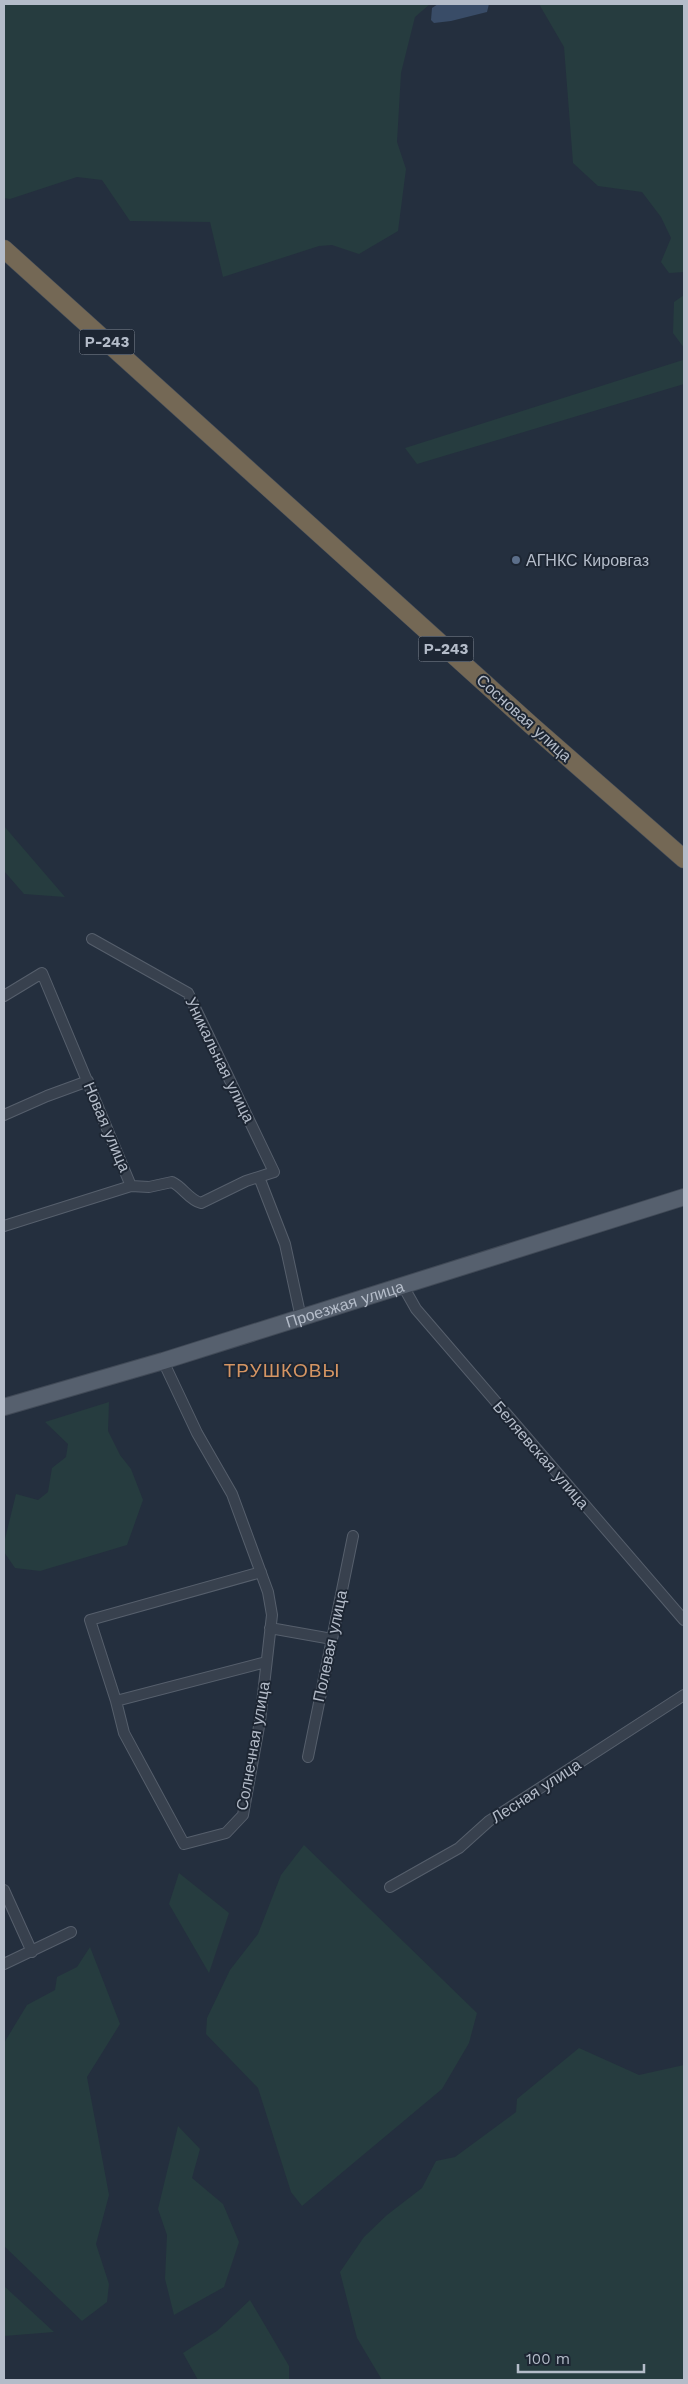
<svg xmlns="http://www.w3.org/2000/svg" width="688" height="2384" font-family="'Work Sans',sans-serif">
<style>
.green{fill:#263c3f}
.water{fill:#394c67}
.lines{fill:none;stroke-linecap:round;stroke-linejoin:round}
.street-casing{stroke:#565f6c;stroke-width:12}
.primary-casing{stroke:#414a57;stroke-width:18}
.highway-casing{stroke:#434c59;stroke-width:19}
.street{stroke:#38414e;stroke-width:10}
.primary{stroke:#56606e;stroke-width:16}
.highway{stroke:#746855;stroke-width:18}
.service-dot{fill:#5c6f8a;stroke:#1d2633;stroke-width:2}
.labels{text-anchor:middle;dominant-baseline:central;stroke-width:4;stroke-linejoin:round;paint-order:stroke}
.shield{fill:#1d2633;stroke:#878f9c;stroke-width:1}
.shield-label{font-size:15px;font-weight:bold;fill:#b4bcc9}
.poi-label{font-size:16px;fill:#b4bcc9;stroke:#1d2633;text-anchor:start}
.street-label{font-size:16px;fill:#b4bcc9;stroke:#1d2633}
.quarter-label{font-size:19px;letter-spacing:1px;fill:#d59563;stroke:#1d2633}
</style>
<rect width="100%" height="100%" fill="#242f3e"/>
<path class="green" d="M4,4H430L415,17L401,73L397,142L406,169L398,231L359,254L332,245L319,246L223,277L210,222L130,221L102,180L77,177L10,199L4,198Z
M539,4H684V272L669,273L661,262L671,238L661,217L642,192L598,186L573,163L564,47Z
M684,295V348L673,333L674,302Z
M683,360L684,384L417,464L405,448Z
M4,826L65,897L24,894L4,871Z
M109,1402L108,1431L120,1455L131,1469L143,1500L127,1545L40,1571L15,1568L4,1552V1543L16,1494L38,1500L48,1492L52,1468L66,1457L68,1444L45,1422Z
M304,1845L477,2013L469,2043L442,2089L302,2206L291,2192L258,2088L206,2034L207,2018L230,1970L258,1934L281,1875Z
M179,1873L229,1913L209,1973L169,1904Z
M90,1947L120,2024L87,2077L109,2195L96,2244L109,2284L107,2302L82,2321L4,2246V2043L27,2005L55,1990L57,1977L77,1967Z
M579,2048L639,2075L684,2065V2380H382L357,2338L340,2272L364,2237L387,2215L422,2188L436,2161L455,2157L516,2112L517,2099Z
M178,2126L200,2149L192,2178L223,2204L239,2242L224,2287L174,2315L165,2279L167,2235L158,2209Z
M4,2286L54,2332L4,2336Z
M250,2300L289,2366V2380H198L183,2353L217,2331Z"/>
<path class="water" d="M438,4H489L487,12L451,21L434,23L431,20L432,8Z"/>
<g class="lines">
<defs>
<path id="street" d="M92,939L188,993L274,1172L246,1181L201,1203C189,1200 183,1187 172,1182L149,1187L131,1186
M4,996L42,973L131,1186L4,1226
M4,1115L47,1096L88,1081
M259,1177L285,1244L301,1318
M403,1286L416,1309L684,1620
M163,1361L197,1433L232,1494L268,1592L272,1615L260,1721L243,1815L226,1833L184,1844L124,1733L116,1701L90,1620L261,1572
M270,1628L332,1639
M116,1701L266,1662
M308,1757L353,1536
M390,1887L459,1848L489,1821L684,1695
M4,1890L32,1952
M4,1964L71,1932"/>
<g id="primary">
<path id="s1" d="M4,1407L163,1361L684,1197"/>
</g>
<path id="highway" d="M4,249L531,725L684,859"/>
</defs>
<use href="#street" class="street-casing"/>
<use href="#primary" class="primary-casing"/>
<use href="#highway" class="highway-casing"/>
<use href="#street" class="street"/>
<use href="#primary" class="primary"/>
<use href="#highway" class="highway"/>
</g>
<circle class="service-dot" cx="516" cy="560" r="5"/>
<g class="labels">
<g class="shield">
<rect x="79.5" y="329.5" width="55" height="25" rx="4"/>
<rect x="418.5" y="636.5" width="55" height="25" rx="4"/>
</g>
<g class="shield-label">
<text x="107" y="342">Р-243</text>
<text x="446" y="649">Р-243</text>
</g>
<g class="poi-label">
<text x="526" y="560">АГНКС Кировгаз</text>
</g>
<g class="street-label">
<text transform="translate(524 718) rotate(42)">Сосновая улица</text>
<text transform="translate(220 1060) rotate(64)">Уникальная улица</text>
<text transform="translate(107 1127) rotate(67)">Новая улица</text>
<text stroke="none"><textPath href="#s1" startOffset="356">Проезжая улица</textPath></text>
<text transform="translate(541 1455) rotate(49)">Беляевская улица</text>
<text transform="translate(330 1646) rotate(-78)">Полевая улица</text>
<text transform="translate(253 1746) rotate(-80)">Солнечная улица</text>
<text transform="translate(536 1791) rotate(-33)">Лесная улица</text>
</g>
<g class="quarter-label">
<text x="282" y="1370">ТРУШКОВЫ</text>
</g>
</g>
<rect width="688" height="2384" fill="none" stroke="#b4bcc9" stroke-width="10"/>
<path d="M518 2364v8h126v-8" fill="none" stroke="#b4bcc9" stroke-width="2.5"/>
<text x="526" y="2364" font-size="15" fill="#b4bcc9" stroke="#1d2633" stroke-width="4" paint-order="stroke">100 m</text>
</svg>
